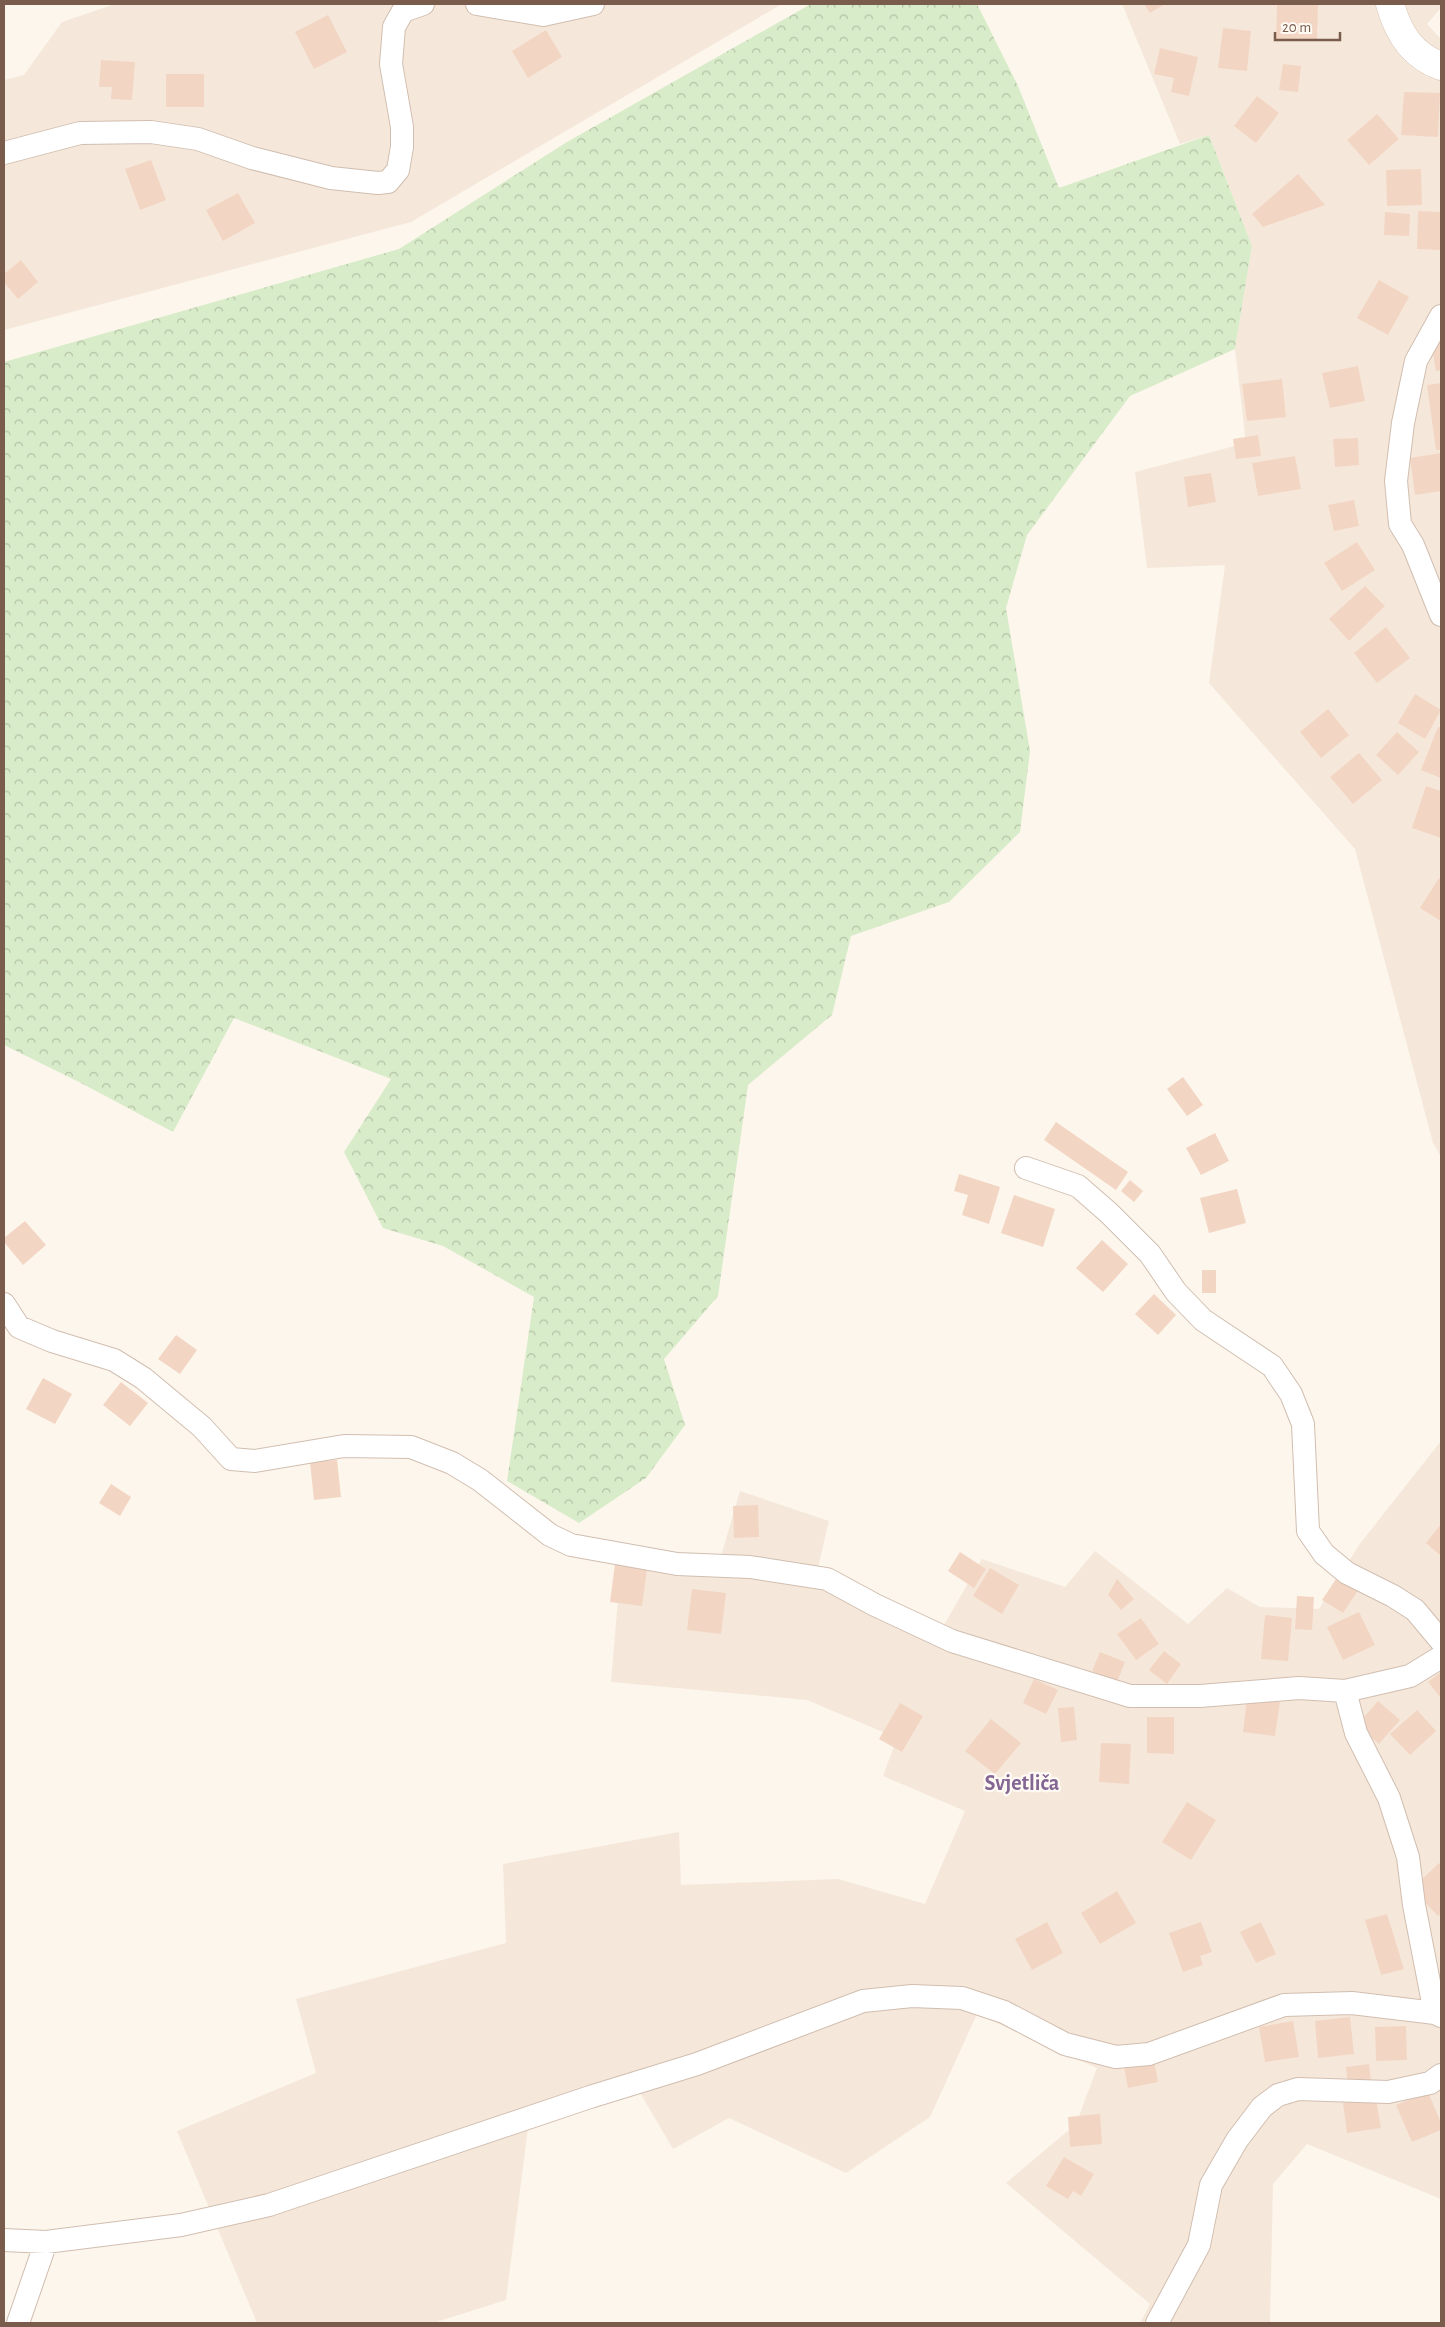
<svg xmlns="http://www.w3.org/2000/svg" width="1445" height="2327" font-family="'Alegreya Sans',sans-serif">
<style>
.residential{fill:#f5e8da}
.forest{fill:url(#forest-crowns)}
.building{fill:#f3d5c3}
.lines{fill:none;stroke-linecap:round;stroke-linejoin:round}
.minor-casing{stroke:#d1beb0;stroke-width:24}
.secondary-casing{stroke:#d6c0b0;stroke-width:29}
.minor{stroke:#fff;stroke-width:22}
.secondary{stroke:#fff;stroke-width:28}
.labels{text-anchor:middle;dominant-baseline:central;stroke-width:4.5;stroke-linejoin:round;paint-order:stroke}
.quarter-label{font-size:22px;font-weight:bold;fill:#846695;stroke:#fffaf3}
</style>
<defs>
<pattern id="forest-crowns" width="20" height="18" patternUnits="userSpaceOnUse" patternTransform="scale(1.25)"><rect width="20" height="18" fill="#d8ecc9"/><path d="M2 6a3 3 0 1 1 6 0M12 15a3 3 0 1 1 6 0" fill="none" stroke="#b4c2a5"/></pattern>
</defs>
<rect width="100%" height="100%" fill="#fdf6ec"/>
<path class="residential" d="M115,4H782L411,222L4,330V80L24,75L62,22Z
M1122,4H1441V8L1427,24L1441,39V1157L1433,1143L1355,849L1209,683L1225,565L1147,568L1135,472L1246,443L1235,349L1252,246L1209,135L1180,144Z
M1441,1441V2199L1307,2144L1273,2184L1270,2323H1140L1150,2304L1006,2183L1076,2124L1097,2068L977,2014L930,2117L846,2173L729,2118L673,2149L639,2091L528,2128L506,2300L433,2323H257L177,2131L316,2073L296,1999L506,1943L503,1864L679,1832L681,1885L838,1879L925,1904L965,1811L883,1776L897,1738L807,1700L611,1682L622,1552L719,1563L740,1491L829,1521L815,1580L944,1625L982,1559L1065,1587L1095,1551L1188,1624L1227,1588L1260,1607L1319,1609L1359,1545Z"/>
<path class="forest" d="M811,4H977L1018,86L1059,188L1209,135L1252,246L1235,349L1130,396L1027,535L1006,608L1030,751L1020,832L949,902L851,936L832,1015L748,1085L718,1296L664,1359L685,1425L646,1478L579,1523L507,1481L534,1297L443,1246L383,1228L344,1152L391,1079L234,1018L173,1132L81,1083L4,1045V362L399,249L567,142Z"/>
<path class="building" d="M1144,4H1165L1150,13Z
M1277,4H1318L1317,41L1276,40Z
M328,15L347,52L314,69L295,32Z
M1223,28L1251,31L1247,71L1218,68Z
M546,30L562,57L528,78L512,51Z
M1160,48L1198,57L1189,96L1171,92L1174,78L1154,74Z
M101,60L135,62L132,100L111,99L112,87H99Z
M1283,64L1301,66L1298,92L1279,90Z
M166,74H204V107H166Z
M1404,92L1440,93L1438,137L1401,135Z
M1257,96L1279,113L1256,143L1234,126Z
M1377,114L1399,139L1369,165L1347,140Z
M151,160L166,200L140,210L125,169Z
M1421,169L1422,205L1387,206L1386,170Z
M1298,174L1325,205L1263,227L1252,214Z
M238,193L255,223L223,241L206,210Z
M1418,211L1441,212V250L1417,249Z
M1385,212L1410,214L1409,236L1384,235Z
M21,260L38,282L18,299L4,282V274Z
M1379,280L1409,297L1388,335L1357,318Z
M1441,339V370L1436,371L1431,341Z
M1358,366L1365,401L1330,408L1322,373Z
M1282,379L1286,417L1247,421L1242,384Z
M1441,383V450H1436L1427,385Z
M1258,435L1261,456L1236,459L1233,439Z
M1358,438L1359,465L1335,467L1333,439Z
M1441,453V491L1415,495L1410,458Z
M1295,456L1301,489L1258,496L1252,463Z
M1211,473L1216,502L1188,507L1184,477Z
M1354,500L1359,526L1334,531L1328,505Z
M1357,542L1375,570L1342,591L1324,563Z
M1365,586L1385,606L1349,641L1329,619Z
M1386,627L1410,658L1377,683L1354,653Z
M1415,694L1441,710L1425,739L1398,723Z
M1328,709L1349,735L1321,758L1300,732Z
M1438,727L1441,728V778L1421,770Z
M1397,732L1419,752L1398,775L1376,755Z
M1359,753L1382,780L1353,804L1330,777Z
M1426,786L1441,791V838L1412,828Z
M1439,878L1441,879V921L1420,908Z
M1183,1077L1203,1105L1187,1116L1167,1089Z
M1056,1122L1128,1172L1116,1190L1044,1140Z
M1215,1133L1229,1161L1201,1175L1186,1148Z
M959,1174L1000,1187L989,1224L962,1215L968,1195L954,1191Z
M1130,1180L1143,1191L1134,1202L1121,1191Z
M1237,1189L1246,1223L1209,1233L1200,1198Z
M1014,1195L1055,1209L1043,1247L1001,1233Z
M25,1221L46,1245L23,1265L4,1242V1238Z
M1102,1240L1128,1264L1103,1292L1076,1268Z
M1202,1270H1216V1293H1202Z
M1154,1294L1176,1315L1158,1335L1135,1314Z
M176,1335L197,1350L180,1374L158,1359Z
M43,1378L72,1394L55,1424L26,1409Z
M121,1382L148,1403L130,1426L103,1405Z
M337,1460L341,1497L314,1500L310,1462Z
M111,1484L131,1497L120,1516L99,1503Z
M758,1505L759,1537L734,1538L733,1506Z
M1441,1524V1556L1426,1543Z
M960,1552L986,1569L974,1588L948,1571Z
M615,1564L647,1569L642,1606L610,1602Z
M990,1568L1019,1585L1002,1614L973,1596Z
M1338,1576L1359,1589L1343,1613L1322,1600Z
M1117,1579L1134,1599L1121,1610L1108,1595Z
M692,1589L726,1593L721,1634L687,1630Z
M1297,1596L1314,1597L1312,1630L1295,1629Z
M1359,1612L1375,1645L1343,1660L1327,1627Z
M1265,1615L1292,1618L1288,1661L1261,1659Z
M1141,1618L1159,1644L1136,1660L1117,1634Z
M1164,1651L1181,1664L1167,1684L1149,1670Z
M1100,1652L1125,1662L1117,1682L1092,1671Z
M1441,1672V1698L1428,1682Z
M1034,1679L1058,1690L1046,1714L1023,1703Z
M1247,1698L1280,1702L1275,1736L1243,1732Z
M1378,1701L1400,1720L1379,1744L1357,1725Z
M900,1703L923,1716L902,1752L879,1739Z
M1074,1707L1077,1740L1061,1742L1058,1708Z
M1417,1710L1436,1731L1410,1755L1390,1734Z
M1147,1717H1174V1754L1147,1753Z
M991,1719L1021,1743L995,1774L965,1751Z
M1101,1743L1131,1744L1129,1784L1099,1782Z
M1187,1802L1216,1820L1191,1860L1162,1842Z
M1439,1863L1441,1865V1913L1438,1916L1412,1889Z
M1117,1891L1136,1923L1100,1944L1081,1913Z
M1387,1914L1404,1969L1381,1975L1365,1920Z
M1047,1922L1063,1953L1032,1970L1015,1939Z
M1201,1922L1212,1952L1200,1956L1203,1965L1183,1972L1169,1933Z
M1261,1922L1276,1954L1256,1963L1240,1932Z
M1350,2017L1354,2054L1318,2058L1315,2021Z
M1293,2021L1299,2057L1265,2062L1259,2027Z
M1406,2026L1407,2060L1376,2061L1375,2027Z
M1154,2061L1158,2082L1128,2088L1124,2067Z
M1369,2064L1371,2082L1348,2085L1346,2067Z
M1428,2092L1441,2123V2130L1412,2142L1396,2105Z
M1376,2099L1381,2128L1347,2133L1343,2103Z
M1100,2114L1102,2144L1070,2147L1068,2117Z
M1064,2157L1094,2174L1081,2196L1073,2191L1068,2199L1046,2186Z"/>
<g class="lines">
<defs>
<path id="minor" d="M477,4L543,15L593,4
M4,153L80,133L151,132L198,139L252,158L331,178L378,183L388,182L398,170L402,147V127L391,64L394,27L403,11L423,4
M1441,316L1416,361L1403,423L1396,481L1400,524L1413,545L1441,615
M1026,1168L1078,1186L1109,1213L1150,1254L1176,1292L1203,1320L1272,1366L1291,1394L1303,1424L1308,1531L1324,1554L1347,1573L1393,1596L1415,1610L1441,1641
M4,1304L19,1327L52,1341L114,1360L143,1378L202,1427L231,1459L255,1461L344,1446L411,1447L452,1463L480,1480L550,1535L571,1545L677,1564L750,1567L827,1579L875,1605L952,1641L1130,1696H1200L1299,1688L1345,1691L1410,1676L1441,1657
M1345,1691L1356,1733L1389,1798L1408,1857L1414,1905L1435,2013
M4,2240L46,2242L181,2225L269,2205L590,2097L697,2064L863,2001L912,1996L962,1998L1004,2012L1065,2044L1116,2057L1149,2054L1284,2005L1352,2003L1435,2013L1441,2016
M18,2323L46,2242
M1157,2323L1199,2245L1211,2185L1237,2140L1262,2107L1278,2095L1298,2089L1388,2092L1430,2083L1441,2075"/>
<path id="secondary" d="M1390,4C1398,33 1412,56 1441,66"/>
</defs>
<use href="#minor" class="minor-casing"/>
<use href="#secondary" class="secondary-casing"/>
<use href="#minor" class="minor"/>
<use href="#secondary" class="secondary"/>
</g>
<g class="labels">
<g class="quarter-label">
<text x="1022" y="1783">Svjetliča</text>
</g>
</g>
<rect width="1445" height="2327" fill="none" stroke="#7a5c4d" stroke-width="10"/>
<path d="M1275 32v8h65v-8" fill="none" stroke="#7a5c4d" stroke-width="2.5"/>
<text x="1282" y="32" font-size="15" fill="#7a5c4d" stroke="#fffaf3" stroke-width="4" paint-order="stroke">20 m</text>
</svg>
